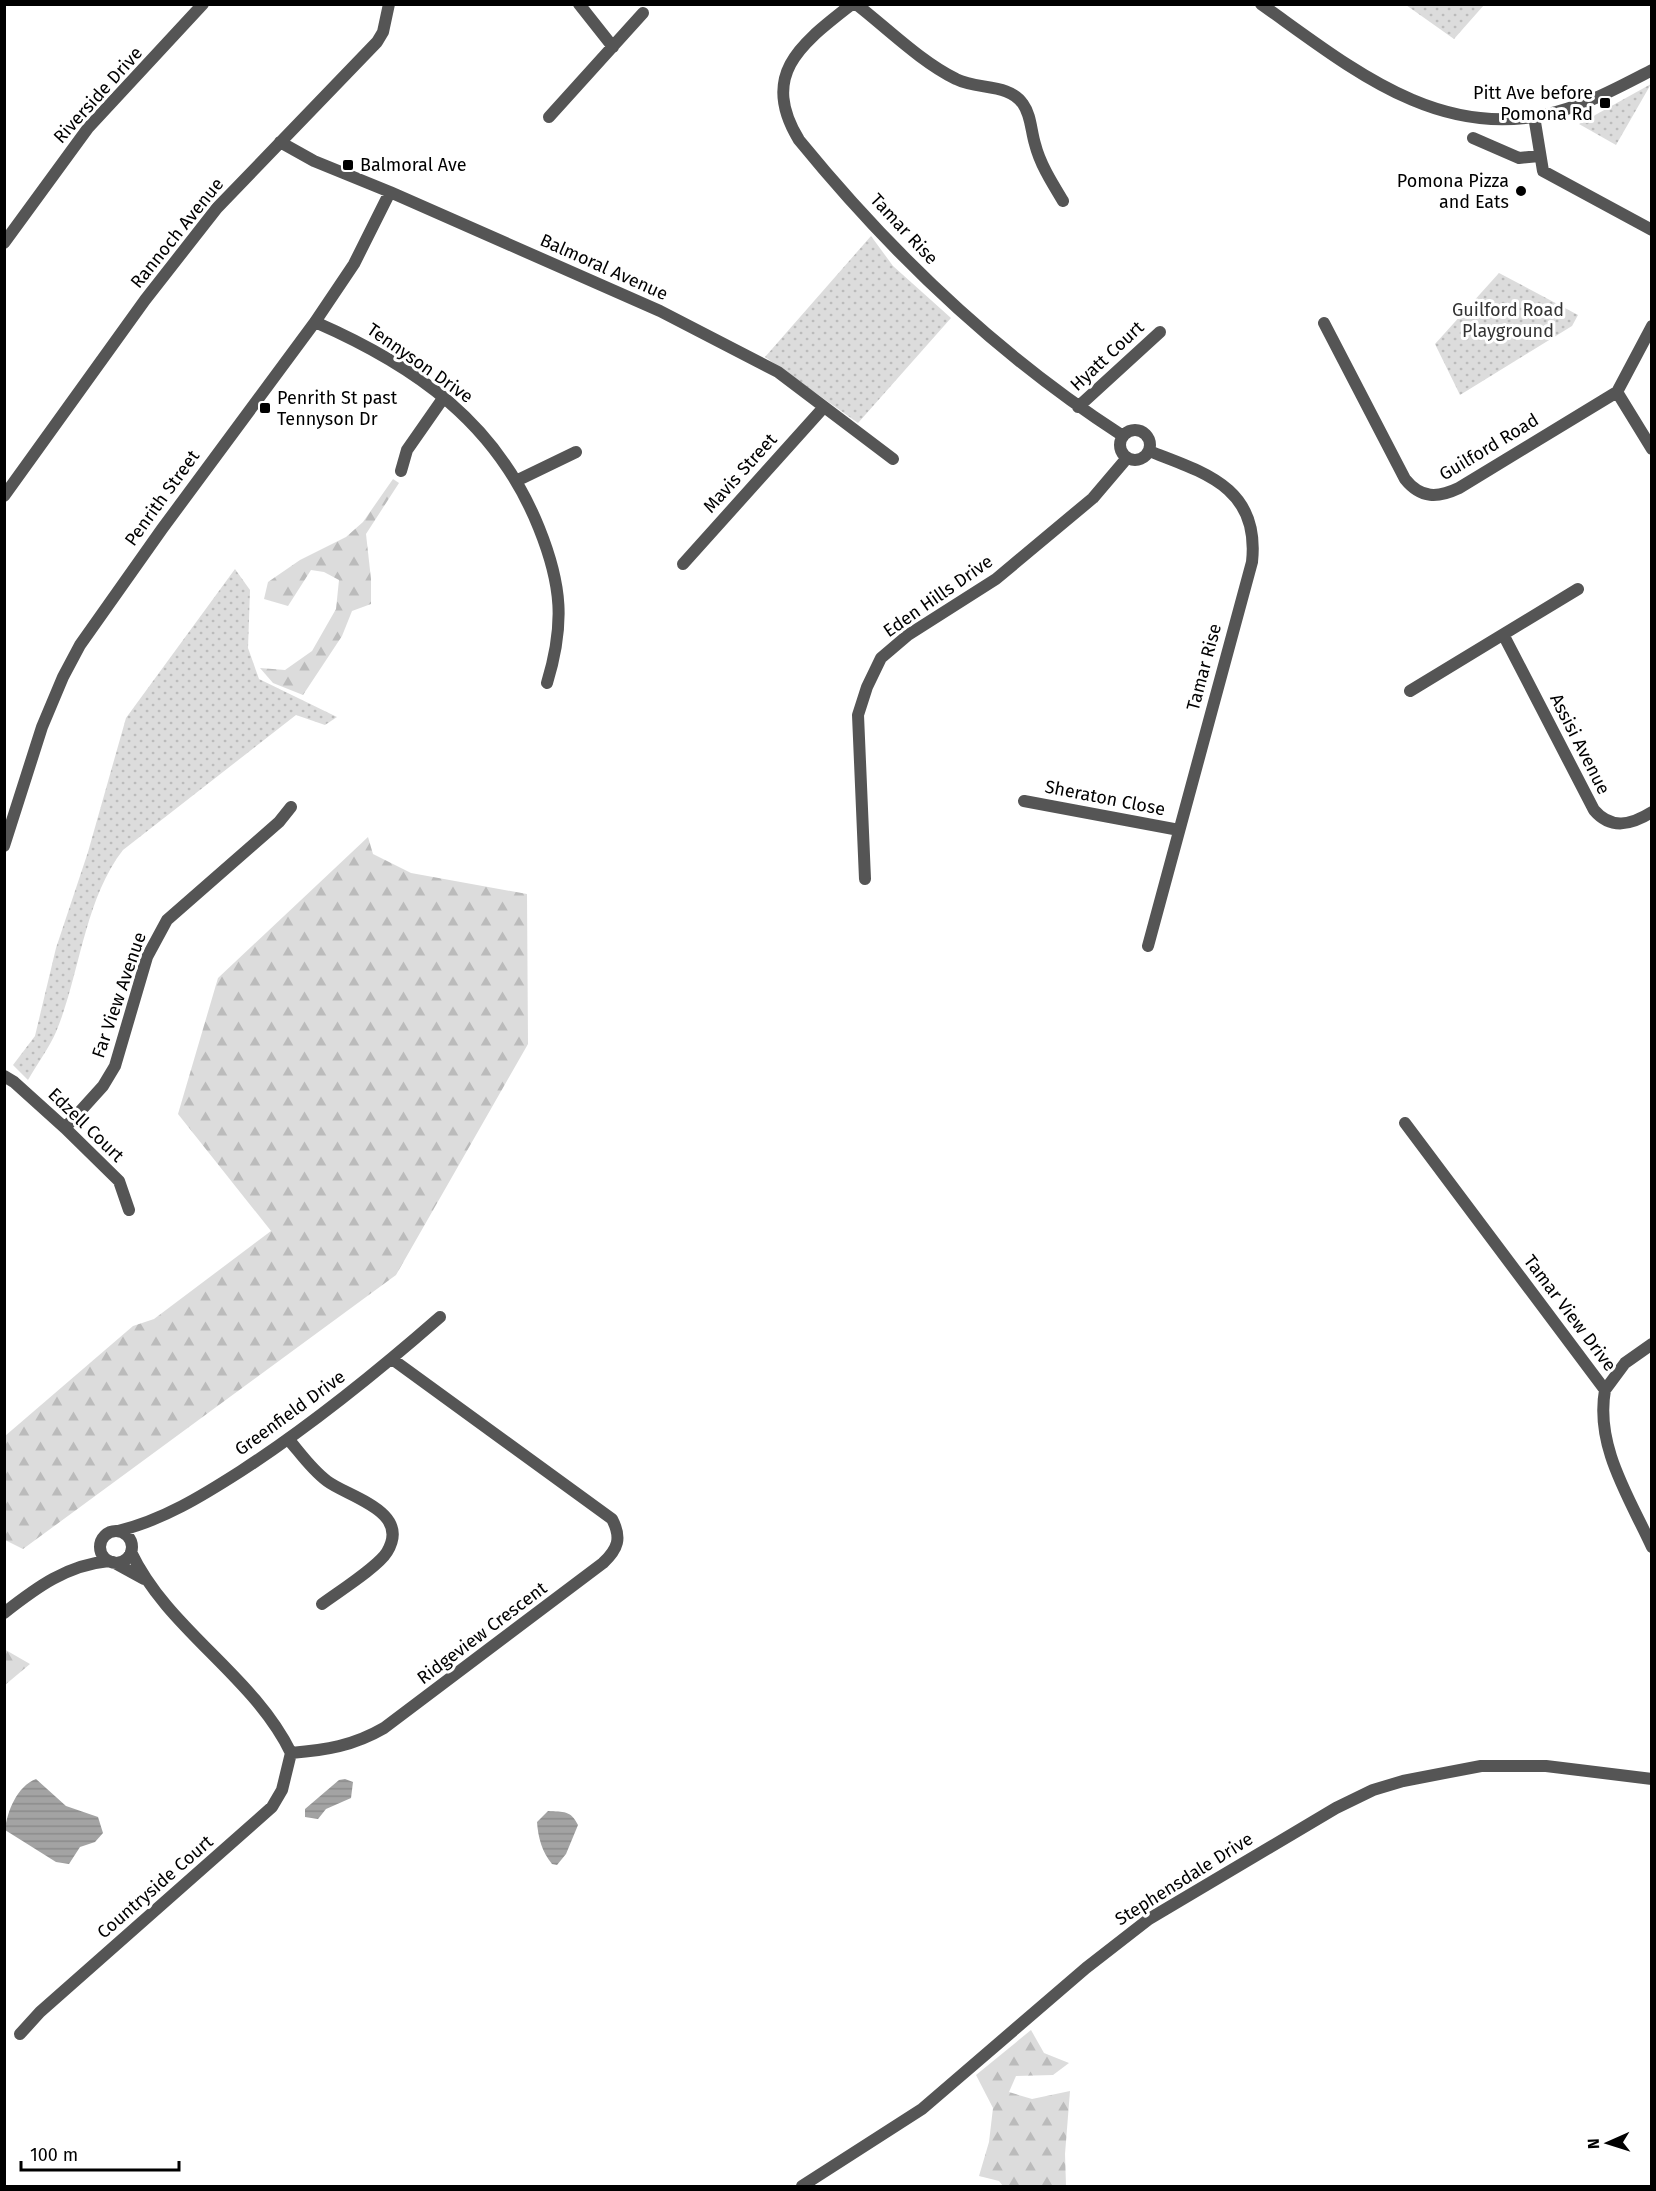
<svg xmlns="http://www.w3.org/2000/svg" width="1656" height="2191" font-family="'Fira Sans',sans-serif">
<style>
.forest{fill:url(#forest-firs)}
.park{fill:url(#park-dots)}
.water{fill:url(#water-rules)}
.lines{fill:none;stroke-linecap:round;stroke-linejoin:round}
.minor{stroke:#555;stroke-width:12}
.tertiary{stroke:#555;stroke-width:12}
.poi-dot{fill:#000;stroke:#fff;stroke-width:2}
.labels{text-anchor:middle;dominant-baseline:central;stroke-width:6;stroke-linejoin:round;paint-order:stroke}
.poi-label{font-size:18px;fill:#000;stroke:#fff;text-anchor:end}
.street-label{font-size:18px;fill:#000;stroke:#fff}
.park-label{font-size:18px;fill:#333;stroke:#fff}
</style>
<defs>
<pattern id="forest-firs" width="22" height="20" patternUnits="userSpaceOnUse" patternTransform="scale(1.5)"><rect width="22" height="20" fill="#dcdcdc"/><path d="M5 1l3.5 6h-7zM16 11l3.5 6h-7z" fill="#bbb"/></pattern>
<pattern id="park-dots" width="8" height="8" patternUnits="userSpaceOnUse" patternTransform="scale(1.5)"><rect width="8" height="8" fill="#dcdcdc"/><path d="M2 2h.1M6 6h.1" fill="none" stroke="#bbb" stroke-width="1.8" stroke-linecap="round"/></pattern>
<pattern id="water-rules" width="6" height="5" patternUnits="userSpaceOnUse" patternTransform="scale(1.5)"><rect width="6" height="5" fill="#a3a3a3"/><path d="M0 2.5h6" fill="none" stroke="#8b8b8b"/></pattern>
</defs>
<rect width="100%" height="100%" fill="#fff"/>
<path class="forest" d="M393,479L399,483L366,534L371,579V604L352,611L342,636L303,695L273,683L260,668L285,670L312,651L336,609L339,580L324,572L311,570L288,606L264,599L268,582L300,560L346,537L363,522Z
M368,837L373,854L411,873L527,894L528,1044L396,1275L23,1549L5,1540V1436L133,1326L154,1319L271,1231L178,1114L218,978Z
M4,1649L30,1664L5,1685H4Z
M1031,2030L1044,2053L1069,2063L1053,2075L1016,2076L1009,2092L1032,2099L1070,2091L1065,2154L1066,2186H1003L999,2181L979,2176L989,2142L993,2108L976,2075Z"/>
<path class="park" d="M1406,5H1484L1454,39Z
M1651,84L1616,145L1579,124Z
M871,236L893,266L951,318L858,423L765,357Z
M1499,273L1578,315L1572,326L1460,395L1435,344Z
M235,569L250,590L248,648L259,679L337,717L325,725L296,715L123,850C84,900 80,975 56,1032C49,1048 37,1064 28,1080L13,1065L35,1036L56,948L88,852L126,718Z"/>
<path class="water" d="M36,1779L66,1806L98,1817L103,1833L95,1842L80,1847L69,1864L56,1862L5,1830C7,1812 17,1786 36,1779Z
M345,1779L353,1782L351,1798L326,1809L318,1819L305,1817V1809L339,1780Z
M548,1811C563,1812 571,1810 578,1825L566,1854L557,1865L552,1864C542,1852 538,1837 537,1822Z"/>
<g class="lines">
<path class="minor" d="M579,4L613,47
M852,4C804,42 758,73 799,140C892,254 999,356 1123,436
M856,4C887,28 921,62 956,79C977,90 1009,83 1023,104C1031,115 1031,131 1035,144C1040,164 1052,183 1063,201
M1534,116L1543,171L1652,230
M549,117L643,13
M1473,138L1519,158L1539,156
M280,142L314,161L390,192L660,311L778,372L893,459
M4,243L88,128L203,4
M315,322C416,366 497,423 539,528C562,585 565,624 547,683
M1324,323L1405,479C1421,499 1438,498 1459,488L1617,392L1652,326
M1617,392L1652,449
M1078,407L1160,332
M1120 445a15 15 0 1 1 30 0a15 15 0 1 1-30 0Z
M401,471L407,450L444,397
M516,481L576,452
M4,496L145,300L217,208L377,42L383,32L389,4
M683,564L824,407
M1504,636L1594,810C1611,830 1631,825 1652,812
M1410,691L1578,589
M1024,801L1179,830
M4,846L42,727L63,677L80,645L162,529L315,322L354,264L390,192
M865,879L858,715L867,687L881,658L908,635L996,579L1093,498L1127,458
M1148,946L1252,562C1260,488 1206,473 1149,451
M4,1076L14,1082L65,1128L119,1181L129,1210
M1405,1123L1605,1390C1595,1446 1629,1497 1652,1547
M65,1128L103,1086L115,1066L147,957L167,920L279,822L291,807
M1605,1390L1625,1363L1652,1344
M289,1440C301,1454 312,1470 327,1481C348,1497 412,1511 387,1552C378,1567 338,1592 322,1604
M118,1531C163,1520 202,1496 241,1471C312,1425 376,1373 440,1317
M100 1547a16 16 0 1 1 32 0a16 16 0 1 1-32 0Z
M131,1552C168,1630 253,1675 291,1753
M113,1562L144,1579
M4,1613C37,1587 67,1565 109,1561
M291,1753C326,1750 353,1746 384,1728L603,1563C618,1549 622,1538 612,1519L392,1359
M20,2034L40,2012L272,1807L282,1790L291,1753
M802,2186L922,2109L1086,1968L1149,1919L1336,1808L1373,1790L1403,1781L1481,1766H1546L1652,1779"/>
<path class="tertiary" d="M1261,4C1350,67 1440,144 1556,112C1590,103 1621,86 1652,70"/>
</g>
<g class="poi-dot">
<rect x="1599" y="97" width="12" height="12" rx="3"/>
<rect x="342" y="159" width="12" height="12" rx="3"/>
<circle cx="1521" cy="191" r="6"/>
<rect x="259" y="402" width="12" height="12" rx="3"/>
</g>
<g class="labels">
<g class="poi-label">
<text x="1593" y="93">Pitt Ave before<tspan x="1593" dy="21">Pomona Rd</tspan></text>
<text x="360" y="165" text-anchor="start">Balmoral Ave</text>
<text x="1509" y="181">Pomona Pizza<tspan x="1509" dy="21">and Eats</tspan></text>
<text x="277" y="398" text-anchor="start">Penrith St past<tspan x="277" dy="21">Tennyson Dr</tspan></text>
</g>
<g class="street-label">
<text transform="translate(98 95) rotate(-48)">Riverside Drive</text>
<text transform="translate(904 229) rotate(47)">Tamar Rise</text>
<text transform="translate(177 233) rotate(-51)">Rannoch Avenue</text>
<text transform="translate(604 267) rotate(24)">Balmoral Avenue</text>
<text transform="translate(1107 356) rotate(-43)">Hyatt Court</text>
<text transform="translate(420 363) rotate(35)">Tennyson Drive</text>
<text transform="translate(1489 447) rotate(-31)">Guilford Road</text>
<text transform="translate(740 473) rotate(-48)">Mavis Street</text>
<text transform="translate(162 498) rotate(-54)">Penrith Street</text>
<text transform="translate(938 596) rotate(-35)">Eden Hills Drive</text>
<text transform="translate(1204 667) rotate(-75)">Tamar Rise</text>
<text transform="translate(1580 744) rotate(63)">Assisi Avenue</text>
<text transform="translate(1105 798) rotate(11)">Sheraton Close</text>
<text transform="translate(119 995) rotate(-71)">Far View Avenue</text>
<text transform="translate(86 1125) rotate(44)">Edzell Court</text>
<text transform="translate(1570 1313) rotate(53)">Tamar View Drive</text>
<text transform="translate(290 1413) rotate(-36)">Greenfield Drive</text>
<text transform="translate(482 1633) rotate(-37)">Ridgeview Crescent</text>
<text transform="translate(1184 1879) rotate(-32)">Stephensdale Drive</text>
<text transform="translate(155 1887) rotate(-41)">Countryside Court</text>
</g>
<g class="park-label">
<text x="1508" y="310">Guilford Road<tspan x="1508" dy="21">Playground</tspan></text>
</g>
</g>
<rect width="1656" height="2191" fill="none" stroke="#000000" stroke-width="12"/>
<g transform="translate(1608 2143) rotate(267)" stroke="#ffffff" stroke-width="4.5" paint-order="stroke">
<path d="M0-4.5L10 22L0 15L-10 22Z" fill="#000000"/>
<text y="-9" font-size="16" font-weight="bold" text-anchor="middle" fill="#000000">N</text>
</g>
<path d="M21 2161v9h158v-9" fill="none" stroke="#000000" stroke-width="3"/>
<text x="30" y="2161" font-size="18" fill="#000000" stroke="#ffffff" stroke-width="4.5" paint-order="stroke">100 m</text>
</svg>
